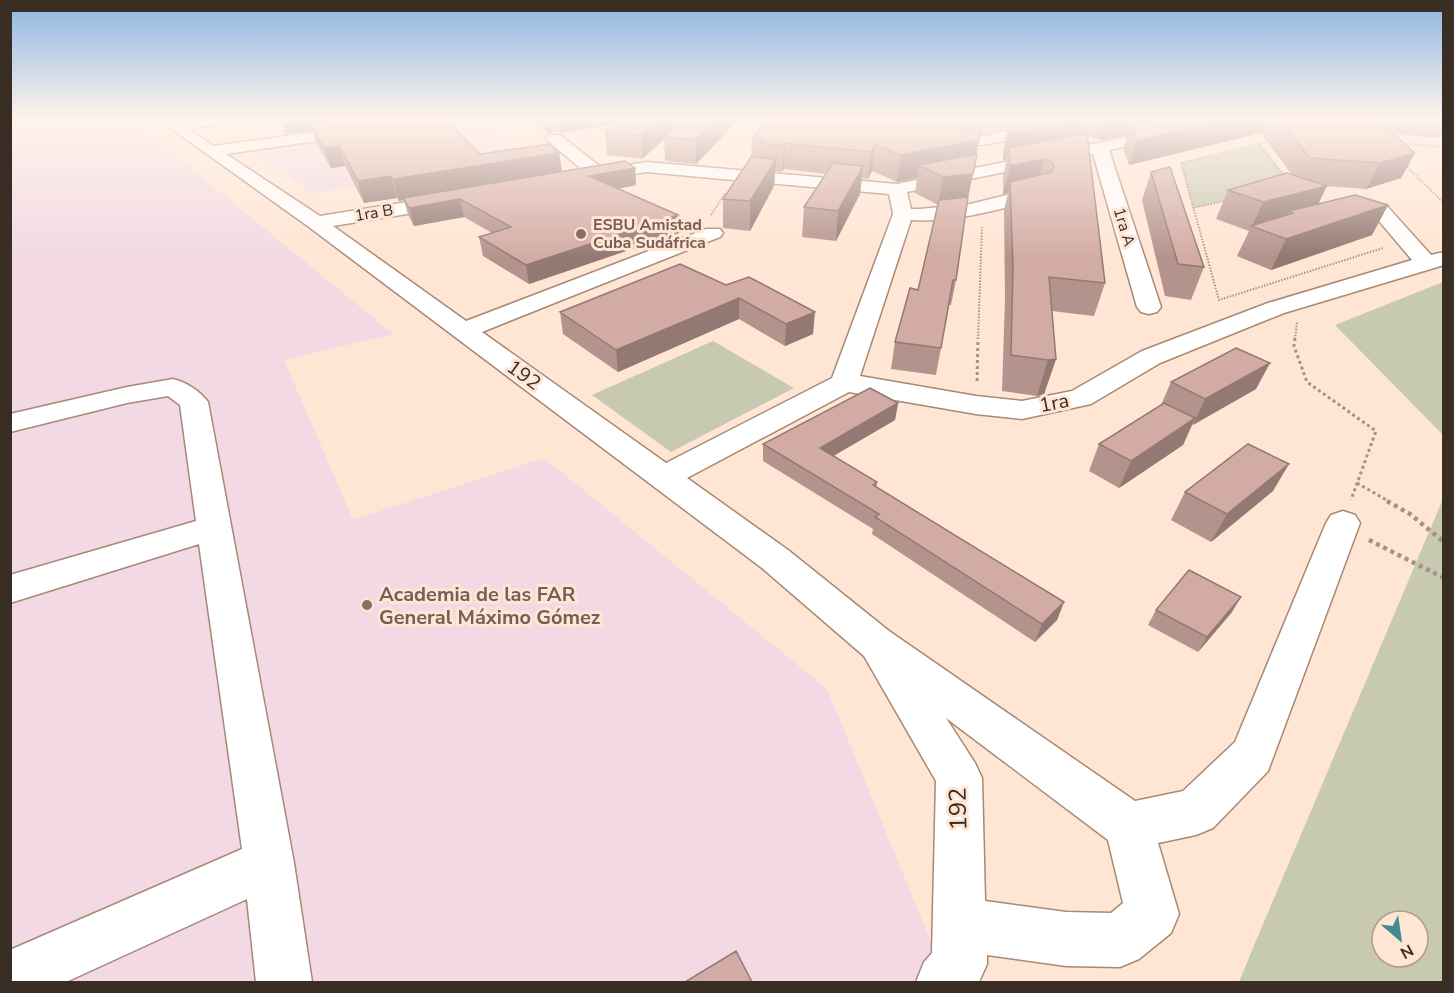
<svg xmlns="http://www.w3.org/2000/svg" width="1454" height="993" font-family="'Nunito Sans',sans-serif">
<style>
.education{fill:#f2d9e3}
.green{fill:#c7c9b0;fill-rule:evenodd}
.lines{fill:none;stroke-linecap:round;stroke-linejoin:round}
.minor-casing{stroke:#a78974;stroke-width:3}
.path-far2{stroke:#a79385;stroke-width:2;stroke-dasharray:1.5 1.5;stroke-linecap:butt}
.path-far1{stroke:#a79385;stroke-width:3;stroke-dasharray:3 3;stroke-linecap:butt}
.path{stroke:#a79385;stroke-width:4.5;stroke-dasharray:4 4;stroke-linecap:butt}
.minor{fill:#fff;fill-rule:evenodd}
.wall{fill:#b5938d}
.shaded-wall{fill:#937873}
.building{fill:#d2aba4;stroke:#937873;stroke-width:1.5}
.education-dot{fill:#8d6e63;stroke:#ffe5d3;stroke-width:2}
.labels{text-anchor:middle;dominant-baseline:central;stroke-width:6;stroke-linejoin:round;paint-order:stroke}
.far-street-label{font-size:16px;fill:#392d24;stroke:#ffe5d3}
.far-education-label{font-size:16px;font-weight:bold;fill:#785e54;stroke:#ffe5d3;text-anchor:start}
.street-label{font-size:20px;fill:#392d24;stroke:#ffe5d3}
.education-label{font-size:20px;font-weight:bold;fill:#785e54;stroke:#ffe5d3;text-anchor:start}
.near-street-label{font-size:24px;fill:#392d24;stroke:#ffe5d3}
</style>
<rect width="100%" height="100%" fill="#ffe5d3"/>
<path class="education" d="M10,119H131L393,334L284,360L353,520L544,458L827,689L941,966L974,982H11Z
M518,119H611L622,127L545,139Z
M492,129L524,162L311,193L253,151L407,132Z"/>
<path class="green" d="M906,119H1076L980,139L900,137Z
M1260,145L1292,185L1193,208L1181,163Z
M1443,282V435L1335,325Z
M713,341L794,388L671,452L592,395Z
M1443,499V982H1239L1253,948ZM1382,921H1418V957H1382Z"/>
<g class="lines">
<defs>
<path id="minor" d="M10,119H21L19,122L10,124Z
M158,119L178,121L237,119L230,123L189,129L214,146L407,119H448L441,123L226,154L320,216L450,195L457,197L459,201L457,205L450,207L333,226L466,321L706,229H720L723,233L720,237L482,332L666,463L832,378L893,214L889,194L646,172L590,182L584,181L581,177L586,173L548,141L546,138L548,135H560L603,169L646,162L897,184L1216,119H1246L1239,123L1109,150L1161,307L1157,312L1149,314L1141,312L1137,307L1093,154L907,192L911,209H920L970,204L1036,188L1043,190L1045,194L1043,198C1000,209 955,223 911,220L860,376L976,396L1022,401L1072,391L1142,351L1268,303L1412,260L1374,215L1342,221L1335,219L1332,215L1335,211L1365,203L1386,205L1431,255L1444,252V265L1284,313L1160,363L1091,404L1022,419L976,414L849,392L687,478L788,550L889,631L1135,801L1183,791L1235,742L1326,523L1331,515L1343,511L1355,515L1360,523L1268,771L1213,828L1196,835L1158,843L1179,914L1171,933L1139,959L1120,967L1066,966L987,955V964L979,982H916L924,962L932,953L936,781L864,656L762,568L309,227ZM946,718L1108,840L1123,903L1111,913L1066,912L985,901L982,778L975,763Z
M1067,119H1096L1089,123C1063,129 941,160 926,141L934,136H984Z
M173,379C186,382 200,391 208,402L294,863L312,982H256L247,899L66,982H10V950L242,849L199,544L10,603V575L196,521L180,405L168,396L127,403L10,432V414L127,387Z"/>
</defs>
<use href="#minor" class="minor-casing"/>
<path class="path-far2" d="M1271,141L1181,163L1219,300L1383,248
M1400,143L1444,147
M1260,145L1287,179
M1405,165L1444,203
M1193,208L1228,200
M711,215L725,194
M978,339L982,227
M1295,339L1297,322"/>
<path class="path-far1" d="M1295,338L1294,346L1307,382L1376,431L1351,500
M977,381L978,338
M1357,483L1390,502"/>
<path class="path" d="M1387,501L1410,514L1444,542
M1369,540L1444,578"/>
<use href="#minor" class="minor"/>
</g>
<path class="wall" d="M279,119H445L480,154L559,153L562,171L635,168L636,185L618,189L679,233L529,284L483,256L479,237L492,233L464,217L414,226L408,215L404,200L399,201L397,198L364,203L345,166L331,168L316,143L312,130L286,134Z
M530,119H739L696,164L665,161L664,139L642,159L607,155L605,132L615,124L561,133L553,131L549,134Z
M1034,119H1443V130L1439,138L1394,134L1415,153L1401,178L1366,189L1326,186L1318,204L1388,205L1372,235L1271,270L1237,256L1249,231L1216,219L1228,190L1292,175L1261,133L1129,165L1123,149L1128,135L1100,140L1087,136L1105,283L1094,316L1052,311L1056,359L1044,394L1037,396L1002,391L1005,299L1004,210L1008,193L1003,194V175L1007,159L1003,160V150L1008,124Z
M981,130L968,197L956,280L951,305H949L936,375L891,369L895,342L918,290L938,205L915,193L917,178L897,182L872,171L868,179L862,178L860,194L836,241L802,237L804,207L826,174L784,169L782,172L775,171L774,186L750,231L723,228V199L751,157L752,140Z
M1151,172L1204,267L1191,300L1165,296L1142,200Z
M680,264L813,334L785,346L739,319L618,372L563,334L560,312Z
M1171,382L1256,389L1192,425L1183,445L1119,488L1089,471L1099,444L1161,405Z
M898,403L895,420L833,456L877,482V487L1064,602L1057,620L1035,642L872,534L873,529L763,461V444Z
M1273,491L1211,542L1171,520L1185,492Z
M1156,610L1232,612L1198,652L1148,625Z"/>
<path class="shaded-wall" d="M281,119H390L310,124L312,130L286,134Z
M547,119H551L553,131L549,134Z
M559,119H645L561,133Z
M660,119H686L664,137V139L642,159L641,135Z
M717,119H739L696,164V140Z
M1106,119H1204L1131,125L1128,135L1100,140Z
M1231,119H1267L1261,133L1129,165L1137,141Z
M1085,120L1078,145L1009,148L1007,159L1003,160L1009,134Z
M979,140L974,166L919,165L917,178L897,182L901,155Z
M785,143L784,169L782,172L784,145Z
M875,145L872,171L868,179L871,152Z
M339,146L345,166L331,168L324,148Z
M559,153L562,174L403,198L404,200L399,201L393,179Z
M1415,153L1401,178L1366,189L1380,163Z
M776,159L774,186L750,231V201Z
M1044,159L1037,186L1010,182L1008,193L1003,194L1010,166Z
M863,166L860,194L836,241L838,211Z
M635,168L636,185L591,194L589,176Z
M973,174L967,202L938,205L943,177Z
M391,176L397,198L364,203L358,181Z
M1327,186L1313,215L1293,213L1289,211L1284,222L1252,226L1263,202Z
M460,199L464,217L414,226L409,208Z
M1388,205L1372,235L1271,270L1286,239Z
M678,215L679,233L529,284L526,265Z
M739,298V319L618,372L616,350Z
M815,312L813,334L785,346L786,324Z
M1056,359L1044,394L1037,396L1048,360Z
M1270,363L1256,389L1193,425L1205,399Z
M898,403L895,420L818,465L820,448Z
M1195,418L1183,445L1119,488L1131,461Z
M1289,464L1273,491L1211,542L1227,514Z
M1241,597L1232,612L1198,652L1207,637Z
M1064,602L1057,620L1035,642L1042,624Z"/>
<path class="building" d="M343,119H445L480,154L549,144L559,153L393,179L391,176L358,181L339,146L324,148L310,124Z
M622,119H660L641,135L605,132Z
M684,119H717L696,140L664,137Z
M768,119H855L981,130L979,140L901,155L875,145L871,152L785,143L784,145L760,143L762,141L752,140Z
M1034,119H1085V120L1009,134L1008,124Z
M1163,119H1231L1137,141L1131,125Z
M1279,119H1377L1415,153L1380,163L1310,158Z
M1087,133L1105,283L1049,277L1056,359L1048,360L1011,355L1013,267L1010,182L1051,172L1054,167L1052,162L1044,159L1010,166L1009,148Z
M977,154L973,174L943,177L919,165Z
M751,157L776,159L750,201L723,199Z
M625,161L635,168L589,176L678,215L526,265L479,237L511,227L460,199L409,208L403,198Z
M833,163L863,166L838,211L804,207Z
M1170,167L1204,267L1178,264L1151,172Z
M1287,173L1327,186L1263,202L1228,190Z
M1355,195L1388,205L1286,239L1251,226L1293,213L1289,211Z
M968,197L956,280H953L941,348L895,342L910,288L918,290L939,200Z
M680,264L726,285L749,277L815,312L786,324L739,298L616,350L560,312Z
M1236,348L1270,363L1205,399L1171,382Z
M870,388L898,403L820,448L877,482L873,485L1064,602L1042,624L875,517L879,514L763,444Z
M1164,403L1195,418L1131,461L1099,444Z
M1248,444L1289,464L1227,514L1185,492Z
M1189,570L1241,597L1207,637L1156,610Z
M736,951L752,982H685Z"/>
<linearGradient id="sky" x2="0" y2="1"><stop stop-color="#8bb6e2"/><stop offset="0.46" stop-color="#fff3eb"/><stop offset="1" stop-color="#fff3eb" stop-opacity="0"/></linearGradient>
<rect width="1454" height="258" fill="url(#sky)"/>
<g class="education-dot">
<circle cx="581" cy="234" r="6"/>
<circle cx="367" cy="605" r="6"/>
</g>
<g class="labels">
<g class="far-street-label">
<text transform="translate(374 213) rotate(-10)">1ra B</text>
<text transform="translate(1124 227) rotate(73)">1ra A</text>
</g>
<g class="far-education-label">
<text x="593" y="225">ESBU Amistad<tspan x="593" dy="18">Cuba Sudáfrica</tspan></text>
</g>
<g class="street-label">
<text transform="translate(524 375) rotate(36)">192</text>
<text transform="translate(1054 403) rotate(-11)">1ra</text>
</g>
<g class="education-label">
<text x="379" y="594">Academia de las FAR<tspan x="379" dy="23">General Máximo Gómez</tspan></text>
</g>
<g class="near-street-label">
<text transform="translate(958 809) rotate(-91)">192</text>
</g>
</g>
<rect width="1454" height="993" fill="none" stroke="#392d24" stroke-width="24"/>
<g transform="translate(1400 939) rotate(151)"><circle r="28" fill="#ffe5d3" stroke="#b09b8d" stroke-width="1.5"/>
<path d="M0-4.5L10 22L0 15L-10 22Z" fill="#428992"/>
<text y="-9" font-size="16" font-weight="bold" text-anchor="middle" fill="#392d24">N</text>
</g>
</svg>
